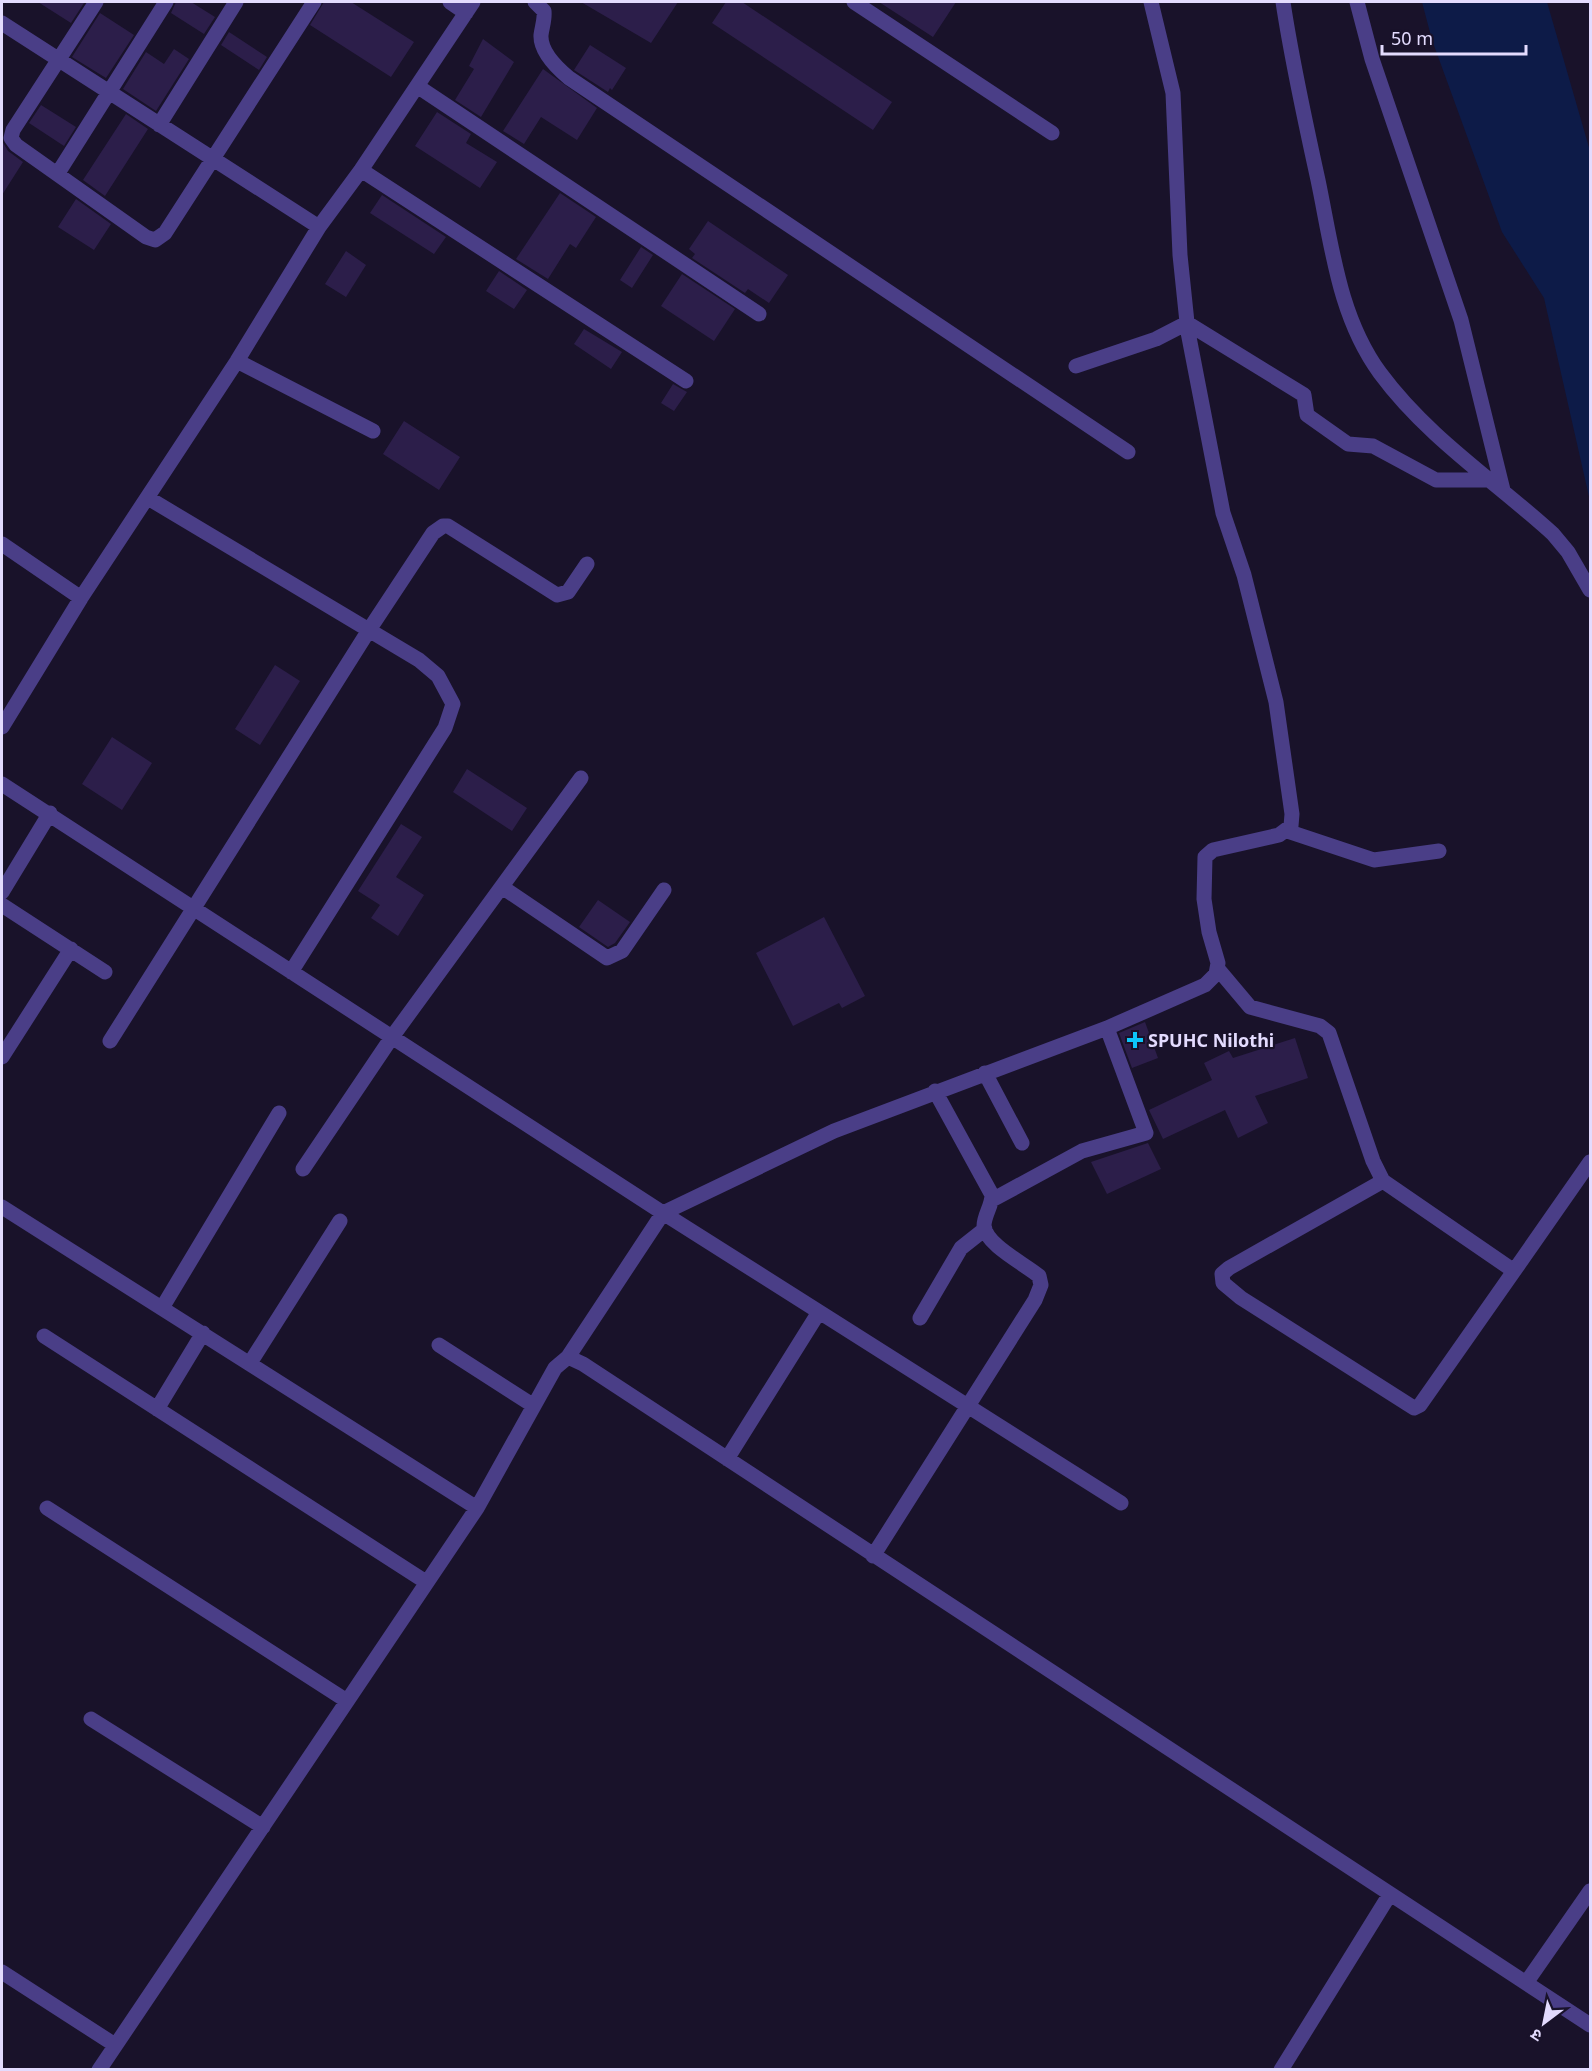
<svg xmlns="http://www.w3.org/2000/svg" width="1592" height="2071" font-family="'Noto Sans','Noto Sans Devanagari',sans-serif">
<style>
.water{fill:#0d1b48}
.building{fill:#2c1e4a}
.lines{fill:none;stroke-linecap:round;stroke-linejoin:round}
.minor{stroke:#4a3e87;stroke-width:15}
.poi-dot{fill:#0dc5f8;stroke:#19122a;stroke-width:2}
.labels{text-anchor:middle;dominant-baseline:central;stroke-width:4.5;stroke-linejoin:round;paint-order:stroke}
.poi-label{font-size:18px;font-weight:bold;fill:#e3dbfe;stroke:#19122a;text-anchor:start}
</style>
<rect width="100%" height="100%" fill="#19122a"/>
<path class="water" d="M1422,2H1547L1590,151V501L1544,298L1502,232L1432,40Z"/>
<path class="building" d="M38,2H82L84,3L71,23Z
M176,2H191L215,17L204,34L171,13Z
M324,2H351L414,42L391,77L310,25Z
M581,2H678L651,43Z
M726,2H742L892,102L873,130L712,23Z
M879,2H956L933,37Z
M100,13L134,35L106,78L72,57Z
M229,32L267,57L259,70L221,45Z
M483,39L514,62L481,117L455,100L474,69L469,66Z
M590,45L626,68L612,90L610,88L608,92L574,70Z
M174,49L189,59L156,111L123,89L146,52L164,64Z
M543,69L597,108L577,140L541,117L524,144L503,131Z
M41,105L76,127L64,146L29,123Z
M437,112L471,134L466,143L497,162L480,188L415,146Z
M126,114L148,129L105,196L83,180Z
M2,141L8,151L23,162L2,195Z
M560,193L596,217L576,248L570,244L548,279L516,259Z
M382,195L446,237L434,254L370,213Z
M76,199L111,224L94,250L58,227Z
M708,221L788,275L769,303L748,289L745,293L692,258L695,254L689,249Z
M641,247L653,255L632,288L620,280Z
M346,251L366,265L346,297L325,284Z
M499,271L527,290L514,309L486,291Z
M682,274L735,309L714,341L661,306Z
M584,329L622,352L611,369L574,344Z
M673,384L687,392L674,411L661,403Z
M404,421L460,457L439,490L383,454Z
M275,665L300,681L260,745L235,729Z
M112,737L152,763L122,810L82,784Z
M467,769L527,808L512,831L453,792Z
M401,824L422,837L396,877L424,895L398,936L371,918L380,905L358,891Z
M598,900L630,922L615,943L608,947L579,927Z
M824,917L865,996L842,1008L839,1003L793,1026L756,953Z
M1145,1022L1158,1058L1132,1068L1119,1033Z
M1295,1038L1308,1078L1255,1096L1268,1123L1238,1138L1225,1110L1163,1139L1149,1110L1212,1080L1204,1063L1229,1051L1233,1058Z
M1148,1143L1161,1169L1107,1194L1091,1162Z"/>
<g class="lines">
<path class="minor" d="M96,2L13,130L11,138L16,145L146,237L155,240L165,233L314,2
M450,2L466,13
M535,2L544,11C545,19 542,27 541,35C540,52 557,68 569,78L1128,452
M854,2L1052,133
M1283,2C1292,62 1305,121 1318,180C1332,247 1339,317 1380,373C1428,438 1495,481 1553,534L1568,552L1590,590
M1357,2L1372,59L1461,320L1503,490
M2,23L319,227
M417,86L759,314
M159,125L236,2
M361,170L686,381
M58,173L166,2
M237,361L373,431
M1076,366L1156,339L1187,323L1304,395L1307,415L1348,444L1373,446L1436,480H1490
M148,498L419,660L438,676L453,704L445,728L291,972
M2,544L81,598
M2,727L81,598L237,361L319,227L361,170L473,2
M2,784L663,1213L1121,1503
M1287,831L1374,860L1439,851
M502,887L607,958L622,951L664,890
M2,892L50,813
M2,905L105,972
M1218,969L1250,1007L1320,1026L1329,1033L1373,1161L1383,1181L1514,1271L1590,1162
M110,1041L369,630L433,533L443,526H448L557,595L568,592L587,564
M2,1057L71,949
M985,1073L1022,1143
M303,1169L392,1037L581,778
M1383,1181L1229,1268L1222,1274L1223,1283L1241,1298L1414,1408L1420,1405L1514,1271
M992,1200L1082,1151L1146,1133L1107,1028
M2,1207L477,1508
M162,1308L279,1113
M920,1318L961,1248L985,1229
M44,1336L426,1582
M439,1345L534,1406
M568,1357L663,1213L834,1131L1107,1028L1205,985L1216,974L1218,963L1209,932L1204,899L1205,857L1213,850L1279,835L1291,826L1292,814L1276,702L1244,575L1223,513L1188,332L1180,255L1173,93L1151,2
M250,1363L340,1221
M157,1409L203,1333
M727,1459L819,1312
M47,1508L347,1701
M873,1556L1035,1300L1041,1285L1039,1276C1025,1264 986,1245 984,1226C984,1215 992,1206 992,1195L935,1091
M91,1719L263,1827
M2,1972L115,2045
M1526,1983L1590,1891
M99,2070L477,1508L555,1368L568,1357L583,1364L1590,2025
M1281,2070L1390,1894"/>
</g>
<path class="poi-dot" d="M1132 1031h6v6h6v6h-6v6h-6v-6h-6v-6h6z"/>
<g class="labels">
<g class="poi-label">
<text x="1148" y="1040">SPUHC Nilothi</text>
</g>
</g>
<rect width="1592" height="2071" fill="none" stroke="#e3dbfe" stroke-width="6"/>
<g transform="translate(1544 2023) rotate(212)" stroke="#19122a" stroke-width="4.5" paint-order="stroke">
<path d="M0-4.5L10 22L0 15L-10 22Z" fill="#e3dbfe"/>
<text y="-9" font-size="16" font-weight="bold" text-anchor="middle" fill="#e3dbfe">उ</text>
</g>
<path d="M1382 45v9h144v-9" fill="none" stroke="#e3dbfe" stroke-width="3"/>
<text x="1391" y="45" font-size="18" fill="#e3dbfe" stroke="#19122a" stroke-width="4.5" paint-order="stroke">50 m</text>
</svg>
